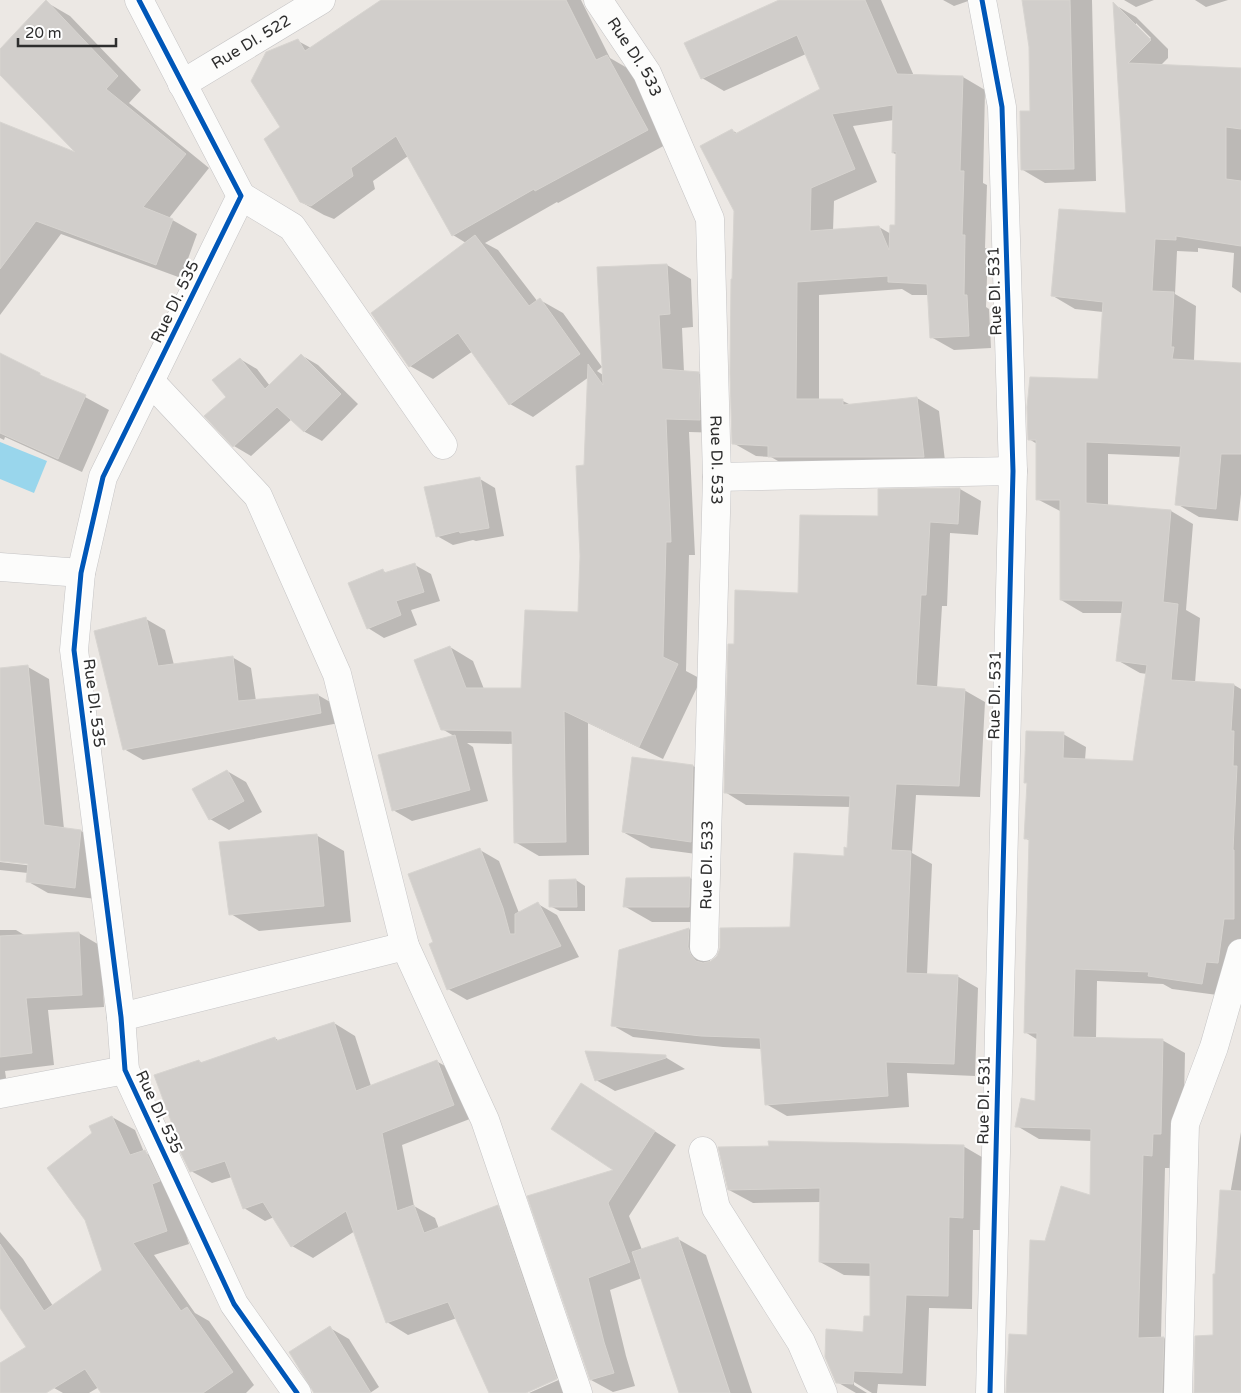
<svg xmlns="http://www.w3.org/2000/svg" width="1241" height="1393" font-family="'Varela Round',sans-serif">
<style>
.water{fill:#99d6ec}
.shadow{fill:#0003;fill-rule:evenodd}
.building{fill:#d1cecb;stroke:#d7d4d0;fill-rule:evenodd}
.lines{fill:none;stroke-linecap:round;stroke-linejoin:round}
.minor-casing{stroke:#c5c4c5;stroke-width:29}
.minor{stroke:#fcfcfb;stroke-width:28}
.cycleway-casing{stroke:#fff;stroke-width:8}
.cycleway{stroke:#0057b8;stroke-width:5}
.labels{text-anchor:middle;dominant-baseline:central;stroke-width:4.5;stroke-linejoin:round;paint-order:stroke}
.street-label{font-size:16px;fill:#2e2e2e;stroke:#fff}
</style>
<rect width="100%" height="100%" fill="#ece8e4"/>
<path class="water" d="M0,442L47,461L34,493L0,479Z"/>
<path class="shadow" d="M383,0H581L610,58L629,69L669,143L558,203L557,202L485,243L498,250L538,302L540,300L563,313L602,367L597,371L603,375L667,265L691,279L693,327L682,328L684,372L698,373L722,387L723,433L689,432L695,555H689L686,671L701,679L663,759L588,723L589,855L539,856L515,842L514,744L467,743L473,747L488,801L412,821L393,810L454,736L442,729L450,647L473,661L484,689L523,690L579,613L589,377L533,417L510,404L473,351L433,379L410,366L372,313L466,243L453,235L408,156L373,181L375,189L334,219L324,215L301,202L282,127L298,41L311,48Z
M781,0H881L914,76L963,77L985,90L983,183L987,185L985,248L988,249L986,307L989,309L991,348L954,350L931,337L929,295H912L902,289L819,295V401H843L851,405L917,398L939,411L946,469H792L771,457L756,456L733,443L735,211L732,130L738,134L822,90L806,54L724,91L702,78ZM894,120L893,153L898,155L896,226L891,234L879,227L833,231L834,201L877,182L853,126Z
M943,0H971L954,6Z
M1023,0H1092L1096,181L1045,183L1023,170L1031,112L1030,47Z
M1124,0H1154L1136,7Z
M1195,0H1228L1206,7Z
M46,2L70,16L141,90L129,103L209,168L169,218L197,234L181,278L61,234L0,315V123L80,155L0,73V51Z
M1115,5L1136,17L1168,49V58L1160,66L1241,69V293L1232,287L1234,253L1198,248V252L1177,251L1175,294L1196,306L1194,360L1196,361L1241,364V494L1238,521L1199,517L1177,504L1181,457L1108,454V506L1171,511L1193,524L1186,610L1200,618L1195,683L1234,685L1241,689V969L1225,996L1172,989L1163,984L1097,981L1096,1039L1162,1040L1185,1053L1183,1147L1174,1168H1165L1161,1338H1164L1186,1351L1185,1393H1007L1028,1337L1046,1242L1092,1197V1141L1039,1139L1017,1126L1037,1103L1038,1040L1025,1032L1030,841L1025,838L1029,784L1025,782L1063,734L1086,747L1085,760L1135,763L1147,674L1140,673L1117,660L1123,613H1083L1061,600L1062,512L1037,499V444L1029,439L1099,381L1103,312L1075,309L1053,296L1128,214ZM1136,23L1151,38L1149,40L1136,27Z
M0,354L53,382L85,397L109,410L82,472L5,437L4,440L0,438Z
M301,355L318,365L358,404L322,441L305,432L292,419L251,456L234,446L206,416L228,397L240,359L257,369L270,386Z
M480,479L495,488L504,536L476,541L473,540L453,545L437,536Z
M960,489L981,501L978,535L950,533L947,606H942L937,688L964,690L985,702L980,797L916,795L912,853L932,864L927,975L957,976L978,988L975,1076L907,1073L909,1107L787,1116L766,1104L762,1049L723,1047L633,1037L612,1025L689,929L709,941L710,962L718,956L721,948L791,929L845,857L848,849L851,807L746,805L725,792L735,646L799,594L879,518V491Z
M415,565L431,574L440,601L411,610L417,625L384,638L368,628L383,571L387,573Z
M146,619L165,630L174,665L232,657L251,668L256,701L318,695L337,706L339,723L143,760L124,749Z
M28,667L49,679L64,829L81,831L102,843L96,899L48,893L27,881L28,873L0,870V862L34,866V863L0,859V669Z
M633,758L693,766L721,782L719,857L651,848L623,832Z
M227,771L246,782L262,812L229,830L210,819Z
M316,835L344,851L351,922L259,931L231,914Z
M480,850L499,861L519,913L538,904L557,915L579,957L467,1000L448,989L435,943Z
M690,878L718,894L717,922H652L624,906L627,879Z
M576,880L585,886V911H560L550,906L551,881Z
M0,930H16L26,936L79,933L101,946L104,1007L48,1010L54,1065L5,1071L9,1098L0,1100Z
M334,1023L355,1036L371,1086L436,1061L458,1073L475,1117L402,1145L414,1206L435,1218L439,1229L497,1207L519,1219L574,1393H529L563,1378L562,1376L523,1393H490L457,1318L408,1335L387,1322L355,1231L313,1258L292,1246L274,1217L265,1221L244,1208L232,1177L212,1183L191,1171L179,1141L199,1061L203,1063L275,1038L279,1041Z
M665,1057L685,1069L615,1091L596,1080Z
M582,1084L676,1145L629,1216L642,1250L678,1239L706,1255L752,1393H680L642,1278L610,1290L626,1356L635,1386L613,1392L591,1380L529,1197L616,1170Z
M112,1117L135,1130L144,1152L168,1165L174,1196L189,1244L154,1255L195,1313L209,1321L254,1385L246,1393H103L99,1387L89,1393H63L54,1388L0,1305V1232L23,1259L53,1306L103,1270Z
M1241,1132V1393H1195L1214,1336L1216,1275Z
M963,1146L987,1160L986,1230H973L972,1309L929,1308L926,1386L878,1384L877,1393H872L854,1382V1385L867,1393H856L837,1382L864,1334L871,1318V1276L844,1275L820,1262L821,1202L753,1203L729,1190Z
M330,1328L349,1339L379,1387L370,1393H316Z"/>
<path class="building" d="M46,0L118,76L106,89L186,154L143,207L173,219L156,265L36,221L0,269V122L75,152L0,75V49Z
M381,0H566L596,60L607,55L648,130L535,191L534,189L452,236L396,136L351,168L353,176L311,206L300,202L264,139L280,127L251,81L266,52L298,39L305,51Z
M779,0H865L897,74L963,76L960,171H964L962,235H965L964,295H967L969,336L930,338L927,284L888,282V276L797,282L796,399H843V405L917,397L924,457H768V446L732,444L730,373L731,279H732L734,211L700,146L732,129L735,134L820,89L797,35L701,79L684,43ZM893,105L892,153L896,151L895,225H890L889,250L879,226L810,231L811,188L855,169L832,114Z
M1022,0H1070L1074,169L1021,170L1020,111H1030L1029,47Z
M1113,2L1151,40L1128,63L1241,68V129L1226,127V179L1241,181V246L1176,236V240L1155,239L1152,291L1174,292L1171,347H1174L1172,359L1241,363V454H1221L1216,509L1175,505L1181,446L1086,442V503L1171,510L1163,602L1178,604L1171,680L1234,684L1231,731H1234L1233,766H1237L1233,850H1234V919H1224L1218,963L1206,962L1202,984L1148,976L1149,972L1075,969L1073,1037L1163,1039L1161,1134H1153L1152,1156L1143,1155L1138,1338L1164,1337L1162,1393H1006L1009,1334L1027,1335L1030,1240L1045,1241L1061,1186L1090,1195L1091,1129L1015,1127L1021,1098L1035,1101L1037,1033H1024L1029,839H1024L1027,783H1024L1026,731L1064,732L1063,758L1133,761L1147,665L1116,661L1123,601L1060,600V500H1036V440H1028L1027,407L1030,377L1098,379L1103,302L1051,296L1059,209L1126,213Z
M475,235L529,306L540,298L580,354L509,405L458,333L409,367L371,313Z
M667,264L670,314L659,315L662,369L699,372L700,420L666,419L671,542H666L663,657L678,664L639,747L564,711L566,842L514,843L512,731L441,730L414,660L450,646L466,688H521L525,610L578,612L580,556L576,466L584,465L588,364L603,385L597,267Z
M0,353L40,373V375L86,395L58,459L0,433Z
M301,354L341,394L304,432L277,407L233,447L204,416L226,397L212,380L240,358L265,389Z
M480,477L489,528L460,533L459,531L436,537L424,487Z
M960,488L958,524L930,522L926,595H921L916,685L965,689L959,786L896,784L891,850L911,851L906,973L958,975L954,1064L886,1062L888,1096L765,1105L760,1038L701,1036L611,1026L619,950L689,928L688,947L691,955L696,961L703,963L711,961L717,956L720,948V928L790,927L794,853L844,856V847L847,848L850,796L724,793L728,644H734L735,590L798,593L800,515L878,516V489Z
M415,563L424,592L396,601L401,615L367,629L348,583L383,569L384,573Z
M146,617L158,666L233,656L238,701L318,694L321,713L123,750L94,631Z
M28,665L44,825L81,830L75,888L26,882L28,864L0,861V668Z
M455,735L470,790L392,811L378,755Z
M632,757L693,765L691,842L622,832Z
M227,770L244,801L209,820L192,789Z
M317,834L324,906L229,915L219,842Z
M480,848L503,908L510,934H515V914L538,902L561,946L447,990L429,944L433,942L408,874Z
M690,877L689,907H623L626,878Z
M576,879L577,907H549V880Z
M79,932L82,995L26,998L32,1053L0,1057V936Z
M334,1022L356,1091L437,1060L454,1105L382,1133L397,1211L414,1205L424,1233L498,1205L557,1379L526,1393H489L448,1302L386,1323L346,1211L291,1247L263,1202L243,1209L225,1161L190,1172L175,1141L178,1140L154,1075L199,1060L200,1063L275,1037L276,1041Z
M585,1051L666,1055V1058L595,1081Z
M581,1083L655,1131L608,1203L630,1262L588,1278L604,1342L614,1373L590,1380L527,1196L613,1170L551,1129Z
M112,1116L130,1155L145,1150L160,1181L152,1184L167,1231L133,1243L181,1311L187,1307L233,1372L203,1393H101L85,1369L46,1393H0V1363L26,1347L0,1308V1244L44,1311L102,1270L85,1220L47,1168L92,1133L89,1126Z
M768,1141L964,1145L963,1218L949,1217L948,1296L906,1295L902,1373L854,1371L853,1384L836,1383L825,1357L826,1329L863,1332L864,1316H870V1263L819,1262L820,1188L728,1190L718,1147L769,1146Z
M1220,1190L1241,1191V1393H1194L1195,1336L1213,1335V1274H1215Z
M678,1237L730,1393H679L632,1252Z
M330,1326L371,1393H314L289,1352Z"/>
<g class="lines">
<defs>
<g id="minor">
<path d="M139,0L241,196L103,477L81,573L74,650L121,1017L125,1070L234,1304L297,1393"/>
<path id="s1" d="M598,0L647,73L710,219L717,477L704,947"/>
<path d="M982,0L1002,107L1013,471L990,1393"/>
<path id="s2" d="M182,84L321,0"/>
<path d="M241,196L292,227L443,445"/>
<path d="M150,381L258,496L337,674L405,946L485,1120L578,1393"/>
<path d="M717,477L1013,471"/>
<path d="M0,567L81,573"/>
<path d="M121,1017L405,946"/>
<path d="M0,1094L125,1070"/>
<path d="M703,1151L716,1208L801,1342L823,1393"/>
<path d="M1178,1393L1185,1124L1214,1047L1241,953"/>
</g>
</defs>
<use href="#minor" class="minor-casing"/>
<use href="#minor" class="minor"/>
<defs>
<path id="cycleway" d="M139,0L241,196L103,477L81,573L74,650L121,1017L125,1070L234,1304L297,1393
M982,0L1002,107L1013,471L990,1393"/>
</defs>
<use href="#cycleway" class="cycleway-casing"/>
<use href="#cycleway" class="cycleway"/>
</g>
<g class="labels">
<g class="street-label">
<text stroke="none"><textPath href="#s2" startOffset="81">Rue DI. 522</textPath></text>
<text stroke="none"><textPath href="#s1" startOffset="68">Rue DI. 533</textPath></text>
<text transform="translate(995 291) rotate(-92)">Rue DI. 531</text>
<text transform="translate(175 302) rotate(-64)">Rue DI. 535</text>
<text stroke="none"><textPath href="#s1" startOffset="488">Rue DI. 533</textPath></text>
<text transform="translate(995 695) rotate(-89)">Rue DI. 531</text>
<text transform="translate(94 703) rotate(83)">Rue DI. 535</text>
<text transform="translate(707 865) rotate(-89)">Rue DI. 533</text>
<text transform="translate(984 1100) rotate(-89)">Rue DI. 531</text>
<text transform="translate(159 1112) rotate(65)">Rue DI. 535</text>
</g>
</g>
<path d="M18 38v8h98v-8" fill="none" stroke="#2e2e2e" stroke-width="2.5"/>
<text x="25" y="38" font-size="15" fill="#2e2e2e" stroke="#ffffff" stroke-width="4" paint-order="stroke">20 m</text>
</svg>
